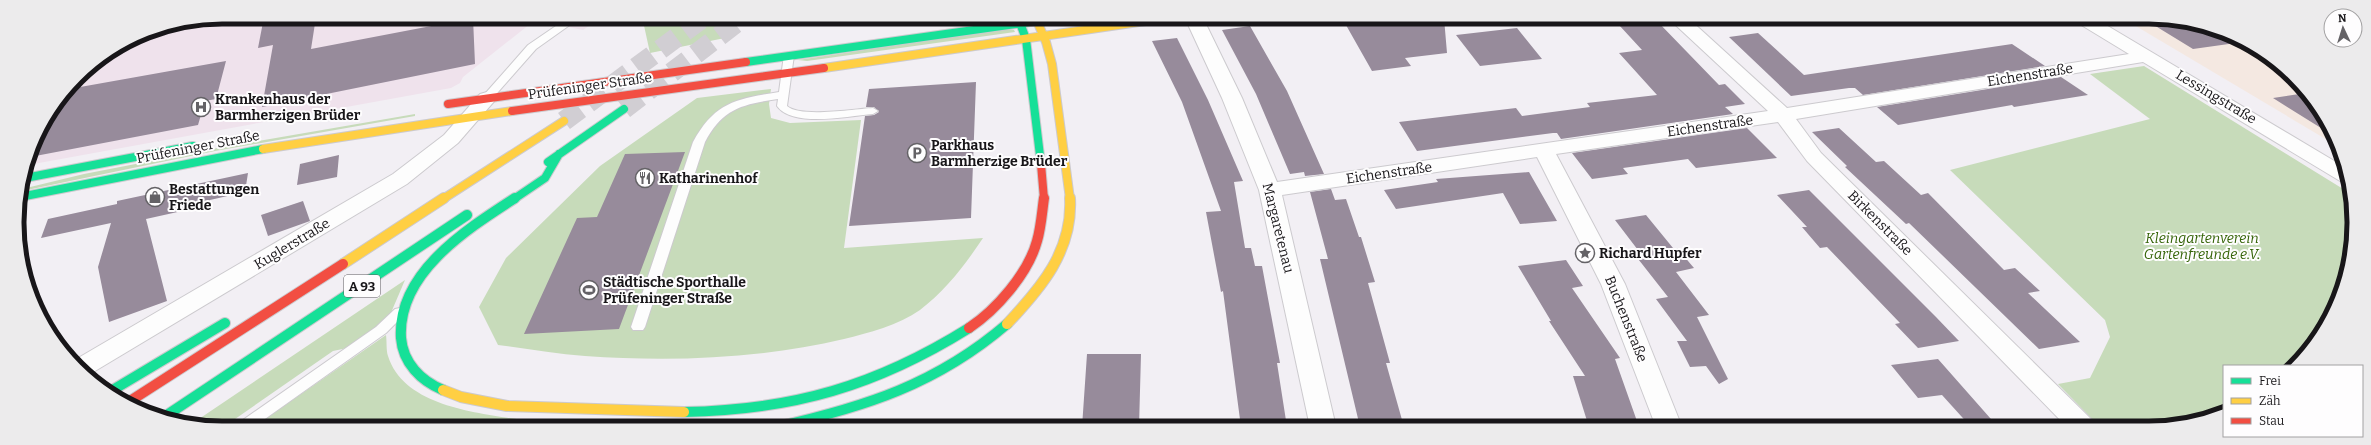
<svg xmlns="http://www.w3.org/2000/svg" width="2371" height="445" font-family="Bitter,serif">
<style>
.education{fill:#f4e8e1}
.medical{fill:#efe2ec}
.green{fill:#c7dbba}
.building{fill:#978b9b}
.lines{fill:none;stroke-linecap:round;stroke-linejoin:round}
.highway-tunnel{stroke:#d1ced3;stroke-width:20;stroke-dasharray:20 10;stroke-linecap:butt}
.lane-casing{stroke:#cccace;stroke-width:2}
.street-casing{stroke:#cccace;stroke-width:2}
.fast-far1-casing{stroke:#cccace;stroke-width:10}
.fast-casing{stroke:#cccace;stroke-width:12}
.slow-far1-casing{stroke:#cccace;stroke-width:10}
.slow-casing{stroke:#cccace;stroke-width:12}
.jam-far1-casing{stroke:#cccace;stroke-width:10}
.jam-casing{stroke:#cccace;stroke-width:12}
.lane{fill:#fdfdfd;fill-rule:evenodd}
.street{fill:#fdfdfd;fill-rule:evenodd}
.fast-far1{stroke:#16e098;stroke-width:8}
.fast{stroke:#16e098;stroke-width:10}
.slow-far1{stroke:#ffcf43;stroke-width:8}
.slow{stroke:#ffcf43;stroke-width:10}
.jam-far1{stroke:#f24e42;stroke-width:8}
.jam{stroke:#f24e42;stroke-width:10}
.labels{text-anchor:middle;dominant-baseline:central;stroke-width:4;stroke-linejoin:round;paint-order:stroke}
.shield{fill:#fefdfe;stroke:#5d5b5e;stroke-width:1}
.shield-label{font-size:13px;font-weight:bold;fill:#181619}
.street-label{font-size:14px;fill:#181619;stroke:#fefdfe}
.poi-label{font-size:14px;font-weight:bold;fill:#181619;stroke:#fefdfe;text-anchor:start}
.park-label{font-size:14px;font-style:italic;fill:#356408;stroke:#fefdfe}
.rim{fill:none;stroke:#181619;stroke-width:5}
</style>
<rect width="100%" height="100%" fill="#f2eff4"/>
<path class="education" d="M2124,19H2175L2251,44L2311,97L2334,144Z"/>
<path class="medical" d="M223,17H602L583,30L535,20L463,77L460,83L451,88L28,165L33,144L77,77L144,33Z"/>
<path class="green" d="M661,17H719L725,38L650,53L643,21Z
M1004,29L1014,30L1015,32L807,61L798,60Z
M2144,66L2348,192L2352,249L2333,313L2295,366H2224V413L2162,428H2101L2058,384L2090,378L2110,337L2105,320L1950,170L2150,119L2090,74Z
M771,89L769,104L771,118L790,123L861,120L844,248L983,238C965,265 946,290 920,310C899,325 868,333 844,339C760,359 671,362 585,356C556,354 527,348 498,345L479,307L506,258L600,166L697,98Z
M415,114V116L215,151L22,191V189L84,174L218,148Z
M405,280L390,315L384,322L352,347L333,351L225,426L190,425Z
M386,335C387,342 386,350 388,356C404,407 479,413 522,420H407L333,426H255Z"/>
<path class="building" d="M264,17H316L311,49L473,18L475,64L262,107L273,45L258,48Z
M1342,18H1444L1447,53L1405,58L1411,66L1372,71Z
M2144,19H2175L2243,42L2193,49Z
M1656,20L1719,85L1725,84L1745,104L1725,107L1733,114L1561,139L1557,133H1553L1417,151L1399,122L1516,108L1522,116L1590,107L1587,103L1657,95L1619,53L1642,50L1619,25Z
M1250,26L1287,91L1324,174L1305,176L1304,172L1290,174L1256,94L1222,30Z
M1517,28L1542,59L1480,66L1456,35Z
M1758,33L1804,75L2012,44L2045,66L1863,95L1855,88H1849L1791,96L1729,37Z
M1177,38L1208,100L1243,181L1234,182L1245,248H1251L1255,266H1262L1280,363H1277L1287,427H1241L1223,291L1221,292L1206,212L1221,211L1182,102L1152,41Z
M226,61L216,99L205,101L198,125L30,157L33,144L69,89Z
M2061,77L2088,95L2014,107L2012,105L1898,125L1877,107Z
M976,82L971,218L849,226L865,116L874,115L879,112L874,107H866L869,89Z
M2306,93L2311,97L2329,133L2273,98Z
M1747,128L1777,158L1696,168L1688,159L1623,168L1628,174L1592,179L1572,153Z
M1839,128L1876,162L1884,161L1921,195L1928,193L2004,270L2015,268L2040,291L2028,293L2080,342L2039,349L1909,223L1906,224L1845,167L1847,166L1812,132Z
M685,152L619,329L524,334L577,218L597,217L625,154Z
M339,155L337,177L297,185L300,164Z
M1529,172L1557,221L1520,224L1503,193L1396,209L1384,190L1438,182L1436,179Z
M248,173L245,192L210,200L209,205L146,219L167,301L109,322L98,267L111,223L41,238L48,219L117,204V201Z
M1331,189L1335,200L1346,199L1359,237H1361L1375,282L1368,283L1390,363H1386L1404,427H1360L1320,259H1328L1310,192Z
M1809,190L1936,317L1959,341L1918,348L1895,324L1900,323L1827,247L1820,248L1802,227H1807L1777,195Z
M303,201L310,221L268,236L261,215Z
M1646,215L1673,248H1677L1694,268L1676,272L1709,315L1697,317L1728,379L1719,384L1706,366L1690,367L1677,341H1687L1656,299L1668,297L1635,255L1641,254L1615,220Z
M1566,260L1583,286L1572,288L1620,358L1615,359L1638,424H1588L1573,376H1585L1549,321H1551L1518,266Z
M1087,354H1141L1139,427H1082Z
M1938,359L1998,427H1971L1942,395L1918,398L1891,365Z"/>
<g class="lines">
<path class="highway-tunnel" d="M624,109L744,17
M564,121L704,17"/>
<defs>
<path id="lane" d="M569,17H581L536,49L491,100H483L482,98L483,96L528,45Z
M789,52L794,55L787,106C800,118 854,109 873,108L878,111L873,114C848,116 792,128 777,106L778,99C742,104 722,109 705,142L645,327L643,330H633L631,327L693,142C715,102 736,99 779,92L784,55Z
M400,308L405,309L407,312L386,333L255,426H238L240,422L376,327L395,309Z"/>
<path id="street" d="M1185,18H1203L1242,98L1277,182L1768,111L1668,18H1688L1787,108L2129,54L2078,23L2075,19H2096L2346,168L2348,183L2340,181L2143,62L1796,119L1821,153L2092,420L2096,427H2067L1807,161L1778,122L1556,154L1625,284L1682,427H1656L1601,284L1537,157L1282,195L1336,427H1310L1259,190L1222,98Z
M487,92L494,94L497,98L458,143L407,184L90,374L73,361L393,174L444,135L480,94Z"/>
<path id="fast-far1" d="M1020,23L1026,39L1041,164
M746,62L1059,18
M548,162L624,109
M25,178L193,146
M20,197L263,149
M514,199L545,178L559,154"/>
<path id="fast" d="M443,390C421,381 403,363 401,338C397,273 467,229 515,198
M111,391L225,323
M684,412C793,410 876,386 969,328
M164,417L467,215
M776,427C865,407 937,384 1007,324"/>
<path id="slow-far1" d="M1037,21L1046,42L1052,64L1070,199
M824,68L1166,18
M263,149L512,111
M443,199L564,121"/>
<path id="slow" d="M343,264L444,198
M1007,324C1041,288 1073,251 1070,198
M443,390L461,397L507,406L684,412"/>
<path id="jam-far1" d="M448,104L746,62
M512,111L824,68
M1041,164L1044,199"/>
<path id="jam" d="M969,328C996,310 1028,274 1037,241C1041,228 1042,212 1044,198
M127,403L343,264"/>
</defs>
<use href="#lane" class="lane-casing"/>
<use href="#street" class="street-casing"/>
<use href="#fast-far1" class="fast-far1-casing"/>
<use href="#fast" class="fast-casing"/>
<use href="#slow-far1" class="slow-far1-casing"/>
<use href="#slow" class="slow-casing"/>
<use href="#jam-far1" class="jam-far1-casing"/>
<use href="#jam" class="jam-casing"/>
<use href="#lane" class="lane"/>
<use href="#street" class="street"/>
<use href="#fast-far1" class="fast-far1"/>
<use href="#fast" class="fast"/>
<use href="#slow-far1" class="slow-far1"/>
<use href="#slow" class="slow"/>
<use href="#jam-far1" class="jam-far1"/>
<use href="#jam" class="jam"/>
</g>
<defs>
<symbol id="hospital-ring" viewBox="-11 -11 22 22"><circle r="9.5" fill="#fefdfe" stroke="#646266" stroke-width="1.5"/><path d="M-5-5h3v3.5h4V-5h3V5h-3V1.5h-4V5h-3Z" fill="#646266"/></symbol>
<symbol id="parking-ring" viewBox="-11 -11 22 22"><circle r="9.5" fill="#fefdfe" stroke="#646266" stroke-width="1.5"/><path d="M-3.5-5.5H1a3.5 3.5 0 0 1 0 7H-1V5.5H-3.5ZM-1-3.4V-.6H.8a1.4 1.4 0 0 0 0-2.8Z" fill="#646266"/></symbol>
<symbol id="restaurant-ring" viewBox="-11 -11 22 22"><circle r="9.5" fill="#fefdfe" stroke="#646266" stroke-width="1.5"/><path d="M-5-6h1v4h1v-4h1v4h1v-4h1v5L-1.5 .5V6h-2V.5L-5-1ZM5-6V6H3V1.5H1.5Q1.5-4 5-6Z" fill="#646266"/></symbol>
<symbol id="shop-ring" viewBox="-11 -11 22 22"><circle r="9.5" fill="#fefdfe" stroke="#646266" stroke-width="1.5"/><path d="M-5-2.5h2.3a2.7 3.5 0 0 1 5.4 0H5L5.5 6h-11ZM-1.5-2.5h3a1.5 2.3 0 0 0-3 0Z" fill="#646266"/></symbol>
<symbol id="sight-ring" viewBox="-11 -11 22 22"><circle r="9.5" fill="#fefdfe" stroke="#646266" stroke-width="1.5"/><path d="M0-6L1.8-2.2L6-1.7L2.9 1.2L3.7 5.4L0 3.3L-3.7 5.4L-2.9 1.2L-6-1.7L-1.8-2.2Z" fill="#646266"/></symbol>
<symbol id="stadium-ring" viewBox="-11 -11 22 22"><circle r="9.5" fill="#fefdfe" stroke="#646266" stroke-width="1.5"/><path d="M0-5a6.5 5 0 1 0 0 10a6.5 5 0 1 0 0-10ZM-3.5-1.8h7v3.6h-7Z" fill="#646266"/></symbol>
</defs>
<g fill-rule="evenodd">
<use href="#hospital-ring" x="190" y="96" width="22" height="22"/>
<use href="#parking-ring" x="906" y="142" width="22" height="22"/>
<use href="#restaurant-ring" x="634" y="167" width="22" height="22"/>
<use href="#shop-ring" x="144" y="186" width="22" height="22"/>
<use href="#sight-ring" x="1574" y="242" width="22" height="22"/>
<use href="#stadium-ring" x="578" y="279" width="22" height="22"/>
</g>
<g class="labels">
<rect class="shield" x="344" y="275" width="36" height="22" rx="3"/>
<g class="shield-label">
<text x="362" y="286">A 93</text>
</g>
<g class="street-label">
<text transform="translate(2030 75) rotate(-9)">Eichenstraße</text>
<text transform="translate(590 86) rotate(-8)">Prüfeninger Straße</text>
<text transform="translate(2216 97) rotate(31)">Lessingstraße</text>
<text transform="translate(1710 126) rotate(-8)">Eichenstraße</text>
<text transform="translate(198 147) rotate(-11)">Prüfeninger Straße</text>
<text transform="translate(1389 173) rotate(-8)">Eichenstraße</text>
<text transform="translate(1880 223) rotate(45)">Birkenstraße</text>
<text transform="translate(1278 228) rotate(76)">Margaretenau</text>
<text transform="translate(292 244) rotate(-31)">Kuglerstraße</text>
<text transform="translate(1626 319) rotate(68)">Buchenstraße</text>
</g>
<g class="poi-label">
<text x="215" y="99">Krankenhaus der<tspan x="215" dy="16">Barmherzigen Brüder</tspan></text>
<text x="931" y="145">Parkhaus<tspan x="931" dy="16">Barmherzige Brüder</tspan></text>
<text x="659" y="178">Katharinenhof</text>
<text x="169" y="189">Bestattungen<tspan x="169" dy="16">Friede</tspan></text>
<text x="1599" y="253">Richard Hupfer</text>
<text x="603" y="282">Städtische Sporthalle<tspan x="603" dy="16">Prüfeninger Straße</tspan></text>
</g>
<g class="park-label">
<text x="2202" y="238">Kleingartenverein<tspan x="2202" dy="16">Gartenfreunde e.V.</tspan></text>
</g>
</g>
<path d="M0 0H2371V445H0ZM222 24H2149A198 198 0 0 1 2347 222V223A198 198 0 0 1 2149 421H222A198 198 0 0 1 24 223V222A198 198 0 0 1 222 24Z" fill="#ecebec" fill-rule="evenodd"/>
<path class="rim" d="M222 24H2149A198 198 0 0 1 2347 222V223A198 198 0 0 1 2149 421H222A198 198 0 0 1 24 223V222A198 198 0 0 1 222 24Z"/>
<rect x="2223" y="365" width="140" height="72" fill="#fefdfe" stroke="#a2a1a2"/>
<rect x="2231" y="378" width="20" height="6" fill="#16e098" stroke="#a2a1a2"/>
<text x="2259" y="385" font-size="12" fill="#181619">Frei</text>
<rect x="2231" y="398" width="20" height="6" fill="#ffcf43" stroke="#a2a1a2"/>
<text x="2259" y="405" font-size="12" fill="#181619">Zäh</text>
<rect x="2231" y="418" width="20" height="6" fill="#f24e42" stroke="#a2a1a2"/>
<text x="2259" y="425" font-size="12" fill="#181619">Stau</text>
<g transform="translate(2343 28) rotate(356)"><circle r="19" fill="#fefdfe" stroke="#a2a1a2"/>
<path d="M0-3L7 15L0 10L-7 15Z" fill="#646266"/>
<text y="-6" font-size="11" font-weight="bold" text-anchor="middle" fill="#181619">N</text>
</g>
</svg>
